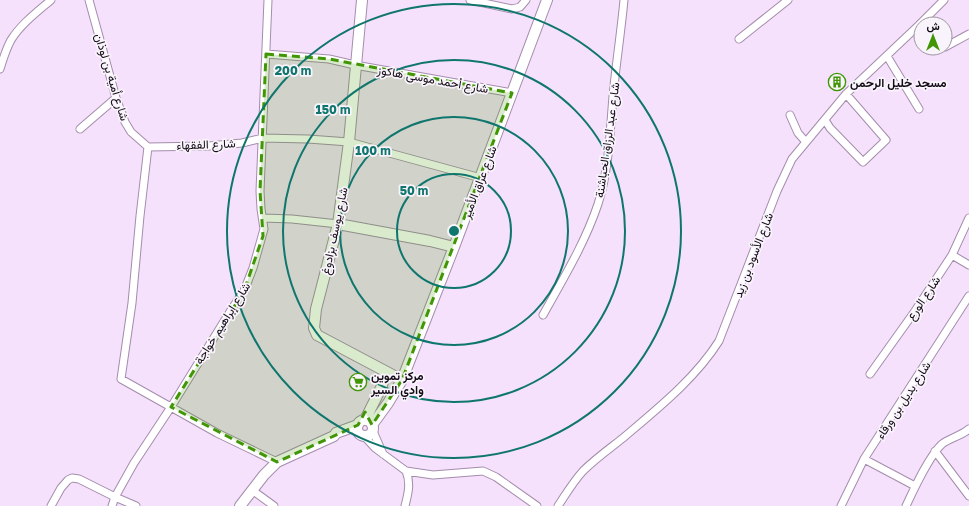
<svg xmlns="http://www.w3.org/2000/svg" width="969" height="506" font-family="'Golos Text',Vazirmatn,sans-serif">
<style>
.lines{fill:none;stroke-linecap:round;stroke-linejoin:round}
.minor-casing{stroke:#a48dac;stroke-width:9}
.secondary-casing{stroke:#a48dac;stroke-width:12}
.minor{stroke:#fff;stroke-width:7}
.secondary{stroke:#fff;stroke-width:10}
.marked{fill:#419605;fill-opacity:0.2;stroke:#419605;stroke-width:3;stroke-dasharray:8 5;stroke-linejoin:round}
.ring{fill:none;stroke:#0f766e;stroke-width:2}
.labels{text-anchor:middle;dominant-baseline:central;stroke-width:3.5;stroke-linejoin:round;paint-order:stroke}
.street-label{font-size:12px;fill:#120a15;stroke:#f9f4fb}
.poi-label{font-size:12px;font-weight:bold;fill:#120a15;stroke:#f9f4fb;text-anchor:start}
.centre{fill:#0f766e;stroke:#f9f4fb;stroke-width:2}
.ring-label{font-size:12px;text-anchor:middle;font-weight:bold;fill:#0f766e;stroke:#f9f4fb;stroke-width:3.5;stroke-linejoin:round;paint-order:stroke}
</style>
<rect width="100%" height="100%" fill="#f5e1fc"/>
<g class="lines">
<defs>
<path id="minor" d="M89,0L116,98L125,122L131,132L148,147
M470,0L512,9L520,7L526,0
M739,39L788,0
M945,47L969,34
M266,54L329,59L355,65L512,93
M887,56L919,109
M0,69C3,59 6,49 11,40C21,24 37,12 51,0
M790,115L798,133L806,142
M825,120L830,128L863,162L886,140L846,94
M80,129L116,98
M148,147L140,216L132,303L121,379L217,433L277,462
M148,147L209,146L242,143L263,138L308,139L349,142L481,178
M263,218L292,219L338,224
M952,255L969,265
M543,315C563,279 585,243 598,204C609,170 610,132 613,96C616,64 621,32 624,0
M870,374L915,311L952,255L969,218
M372,429L383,454
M363,435L375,448L406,471L433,475L483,471L496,477L537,506
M935,451L969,496
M864,459L915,486
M252,490L274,506
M51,506L61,488L68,480L72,478L79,479L115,497L136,506
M112,506L115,497L134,463L171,407L231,310L244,291L253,268L264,229L261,209L260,191L268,0
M405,506C408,494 411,483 406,471
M558,506C566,494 573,482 583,471C595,459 609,449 623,438C657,409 695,379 719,341L777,191L792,159L846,94L919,25L944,0
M841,506L864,459L969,296
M906,506C914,489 929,456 942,444C950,438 961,436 969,429"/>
<path id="secondary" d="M362,0L349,142L338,224L316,309L314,328L317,335L402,380
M338,224L430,241L454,247
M365,420L382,386L385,372
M357 428a8 8 0 1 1 16 0a8 8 0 1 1-16 0Z
M372,425L388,403L402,380L454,247L547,0
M240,506L264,475L277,462L334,436L336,433L358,425"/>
</defs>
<use href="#minor" class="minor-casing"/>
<use href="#secondary" class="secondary-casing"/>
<use href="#minor" class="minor"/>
<use href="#secondary" class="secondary"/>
</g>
<path class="marked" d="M266,54L329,59L512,93L402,380L372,425L365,412L358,425L277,462L171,407L244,291L263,236L260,191Z"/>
<g class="ring">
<circle cx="454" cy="231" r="57"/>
<circle cx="454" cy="231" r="114"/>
<circle cx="454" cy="231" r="171"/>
<circle cx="454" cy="231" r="227"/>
</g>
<defs>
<symbol id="building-ring" viewBox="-11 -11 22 22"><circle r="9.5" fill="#f9f4fb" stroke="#419605" stroke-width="1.5"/><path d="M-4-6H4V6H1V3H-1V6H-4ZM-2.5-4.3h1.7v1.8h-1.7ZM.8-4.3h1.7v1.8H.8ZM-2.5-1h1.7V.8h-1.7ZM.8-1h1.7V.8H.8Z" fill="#419605"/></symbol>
<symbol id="supermarket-ring" viewBox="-11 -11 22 22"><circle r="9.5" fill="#f9f4fb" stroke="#419605" stroke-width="1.5"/><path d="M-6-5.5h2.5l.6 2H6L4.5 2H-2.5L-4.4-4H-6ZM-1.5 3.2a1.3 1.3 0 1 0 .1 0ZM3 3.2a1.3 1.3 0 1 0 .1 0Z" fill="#419605"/></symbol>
</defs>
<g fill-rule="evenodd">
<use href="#building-ring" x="827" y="72" width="20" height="20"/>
<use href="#supermarket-ring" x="348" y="372" width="20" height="20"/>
</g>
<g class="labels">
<g class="street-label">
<text transform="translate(112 77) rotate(73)">شارع أمية بن لوذان</text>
<text transform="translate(433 79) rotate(10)">شارع أحمد موسى هاكوز</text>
<text transform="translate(607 140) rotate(-82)">شارع عبد الرزاق الحباشنة</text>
<text transform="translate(206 144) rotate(-2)">شارع الفقهاء</text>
<text transform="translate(479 182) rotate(-69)">شارع عراق الأمير</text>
<text transform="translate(334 231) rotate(-78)">شارع يوسف بزادوغ</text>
<text transform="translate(753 255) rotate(-69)">شارع الأسود بن زيد</text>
<text transform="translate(923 298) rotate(-56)">شارع الورع</text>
<text transform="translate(222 323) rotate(-58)">شارع إبراهيم خواجة</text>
<text transform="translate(903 400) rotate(-57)">شارع بديل بن ورقاء</text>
</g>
<g class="poi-label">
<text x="850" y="82">مسجد خليل الرحمن</text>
<text x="371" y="375">مركز تموين<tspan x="371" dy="14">وادي السير</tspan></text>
</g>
</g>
<circle cx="454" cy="231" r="6" class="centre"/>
<g class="ring-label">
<text x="293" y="75">200 m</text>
<text x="333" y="114">150 m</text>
<text x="373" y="155">100 m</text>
<text x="414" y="195">50 m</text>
</g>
<g transform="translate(933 36)"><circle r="19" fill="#f9f4fb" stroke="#9d969f"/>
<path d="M0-3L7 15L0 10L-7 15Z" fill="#419605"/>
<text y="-6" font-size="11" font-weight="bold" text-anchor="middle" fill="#120a15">ش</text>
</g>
</svg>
